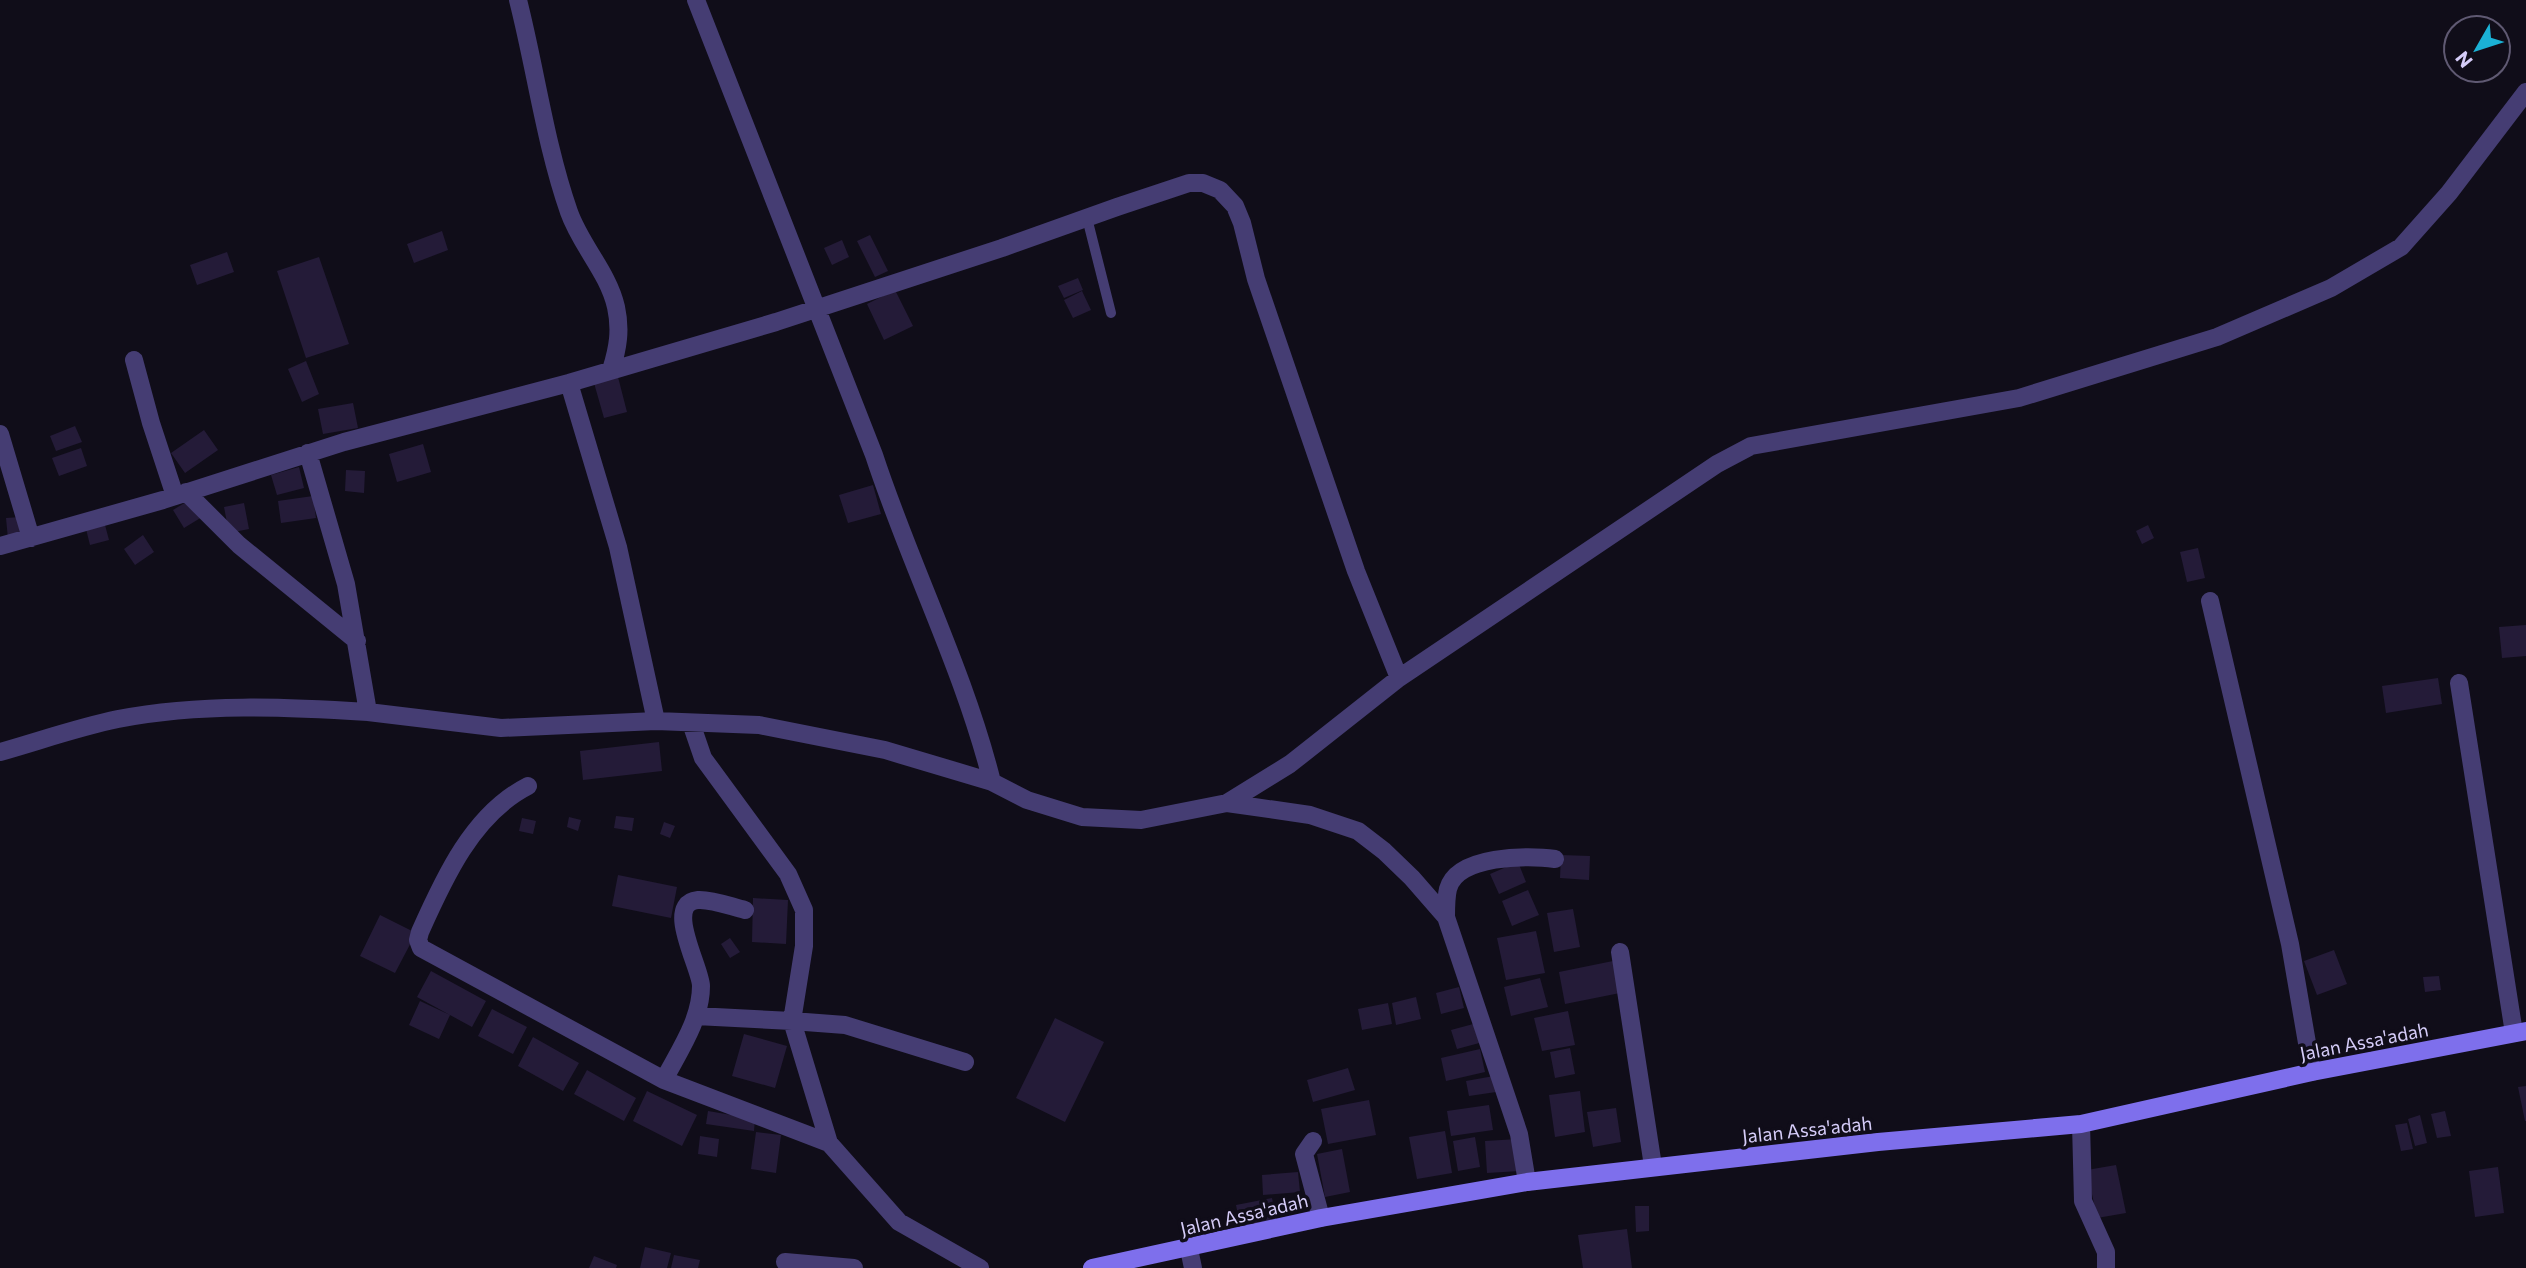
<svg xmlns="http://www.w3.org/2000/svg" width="2526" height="1268" font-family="Commissioner,sans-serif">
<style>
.building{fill:#241b38}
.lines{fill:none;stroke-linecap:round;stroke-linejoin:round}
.lane{stroke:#453d73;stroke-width:10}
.street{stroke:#453d73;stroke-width:18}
.secondary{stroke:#7e6fec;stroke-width:18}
.labels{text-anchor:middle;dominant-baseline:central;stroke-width:7;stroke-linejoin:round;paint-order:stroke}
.street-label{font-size:19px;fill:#d5ccf8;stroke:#100d19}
</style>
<rect width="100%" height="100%" fill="#100d19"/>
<path class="building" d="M442,231L448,250L414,263L407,244Z
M870,235L888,271L875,277L857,241Z
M842,240L849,257L832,265L824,248Z
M227,252L234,272L197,285L190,265Z
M319,257L349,344L306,358L277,271Z
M1078,278L1083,290L1064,298L1058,286Z
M895,290L913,326L884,340L867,304Z
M1082,291L1091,310L1073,318L1064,300Z
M306,361L319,394L302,402L288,369Z
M618,377L627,412L604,418L594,383Z
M353,403L358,428L323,434L318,409Z
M75,426L82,442L56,451L50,436Z
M204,430L218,450L185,473L171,453Z
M423,444L431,472L397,482L389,454Z
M81,448L87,466L59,476L52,458Z
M299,467L304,488L277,495L271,475Z
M346,470L365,471L364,493L345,491Z
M873,485L881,514L848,523L839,495Z
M313,496L316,518L281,523L278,501Z
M191,499L202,517L184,528L173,510Z
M244,503L249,529L229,533L224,507Z
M21,517L23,538L8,539L6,518Z
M105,525L109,540L90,545L86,529Z
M2148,525L2154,538L2142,544L2136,531Z
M143,535L154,552L135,565L124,549Z
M2198,548L2205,578L2187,582L2180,552Z
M2526,625V656L2502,658L2499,627Z
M2438,678L2442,704L2386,713L2382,686Z
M659,742L662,771L583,780L580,751Z
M616,816L634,818L632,831L614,828Z
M569,817L581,820L578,831L567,827Z
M522,818L536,821L533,834L519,831Z
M664,822L675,826L670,838L660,834Z
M1561,855L1590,856L1589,880L1560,878Z
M1518,862L1526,882L1499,894L1490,874Z
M618,875L677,887L671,918L612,906Z
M1528,890L1539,915L1512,926L1502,901Z
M753,898L788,900L786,944L752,942Z
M1573,909L1580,947L1554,952L1547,913Z
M380,915L416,933L395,973L360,956Z
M1536,931L1545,973L1506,980L1497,938Z
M730,938L740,952L730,958L721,944Z
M2334,950L2347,984L2317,995L2304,961Z
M1613,961L1620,993L1565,1004L1559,972Z
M431,971L486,1001L472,1027L417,997Z
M2439,976L2441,990L2425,992L2423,977Z
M1540,978L1548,1007L1511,1016L1504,987Z
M1459,987L1464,1008L1441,1014L1436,993Z
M1416,997L1421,1019L1396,1025L1392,1003Z
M420,1001L450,1015L439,1039L409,1025Z
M1388,1003L1392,1024L1362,1030L1358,1009Z
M492,1009L527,1027L513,1054L478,1036Z
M1568,1011L1575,1045L1542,1051L1534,1018Z
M1055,1018L1104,1042L1065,1122L1016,1098Z
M1477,1023L1483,1042L1457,1049L1451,1030Z
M744,1034L787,1046L775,1088L732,1076Z
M533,1037L579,1063L563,1091L518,1066Z
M1570,1048L1575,1074L1555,1078L1550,1052Z
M1480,1049L1485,1072L1446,1081L1441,1058Z
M1348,1068L1355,1090L1313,1102L1307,1080Z
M587,1070L636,1098L624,1121L574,1094Z
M1494,1076L1496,1092L1469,1096L1466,1081Z
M2526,1086V1121H2525L2518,1087Z
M647,1091L697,1115L682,1146L633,1121Z
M1580,1091L1585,1132L1555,1137L1549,1095Z
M1369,1100L1376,1135L1328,1144L1321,1109Z
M1489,1105L1493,1130L1451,1136L1447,1111Z
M1616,1108L1621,1142L1593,1147L1587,1112Z
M708,1111L755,1119L754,1131L706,1124Z
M2445,1111L2451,1136L2437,1138L2431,1114Z
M2420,1115L2427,1143L2415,1146L2408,1119Z
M2407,1123L2413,1149L2401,1151L2395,1125Z
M1445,1131L1452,1173L1417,1179L1409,1137Z
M756,1132L781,1135L776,1173L751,1169Z
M700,1136L719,1139L717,1157L698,1154Z
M1475,1137L1480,1167L1458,1171L1453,1141Z
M1518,1139L1520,1171L1487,1173L1485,1141Z
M1342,1149L1350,1192L1325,1197L1317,1154Z
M2116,1165L2126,1213L2097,1218L2087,1170Z
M2498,1167L2504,1213L2475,1217L2469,1171Z
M1298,1172L1300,1192L1263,1195L1262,1175Z
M1272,1198L1277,1223L1241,1230L1236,1205Z
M1635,1206H1649V1231L1636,1232Z
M1627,1229L1632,1268H1583L1578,1235Z
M645,1247L671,1253L667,1268H640Z
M674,1255L700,1260L698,1268H671Z
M594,1256L617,1265L616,1268H589Z"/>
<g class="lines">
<path class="lane" d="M1087,218L1111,313"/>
<path class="street" d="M518,0C536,71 545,143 569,212C581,246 608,272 616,307C621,330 618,348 611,370
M696,0L874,455C910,565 964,670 992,782
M134,360L151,423L175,496
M569,383L618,547L656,721L759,725L885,750L992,782L1027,800L1082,817L1141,820L1227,803L1310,815L1358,831L1384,851L1412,878L1446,917
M0,434L31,538
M308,453L346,584L368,712L501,728L656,721
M186,492L239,545L357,641
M0,546L163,500L344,442L569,383L776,322L1002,248L1117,207L1189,183H1203L1220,190L1235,206L1242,223L1256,279L1356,571L1399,678
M2210,601L2290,944L2312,1072
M2459,683L2514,1033
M691,723L703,758L788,874L804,910V946L792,1021L845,1025L965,1062
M0,752C39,741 79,727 118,719C201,703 285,707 368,712
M528,786C473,814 444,878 420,932L418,940L421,948L664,1080L829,1143
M1227,803L1290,764L1399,678L1717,464L1751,446L2019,398L2217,337L2331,288L2401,247L2449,193L2526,92
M1620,952L1653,1166
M696,1016L792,1021L829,1143L899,1222L980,1268
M664,1080C679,1051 701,1020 701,986C701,968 663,903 698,900C712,899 732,907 745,910
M2081,1124L2083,1201L2106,1252V1268
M1313,1141L1304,1154L1321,1218
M1527,1182L1519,1134L1446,917C1446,908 1446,897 1448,889C1457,855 1528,855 1555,859
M1189,1249L1193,1268
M785,1262L854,1268"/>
<path class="secondary" d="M1092,1268L1321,1218L1527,1182L1878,1142L2081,1124L2312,1072L2526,1031"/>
</g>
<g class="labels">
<g class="street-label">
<text transform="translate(2364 1041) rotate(-11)">Jalan Assa'adah</text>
<text transform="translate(1807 1129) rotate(-6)">Jalan Assa'adah</text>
<text transform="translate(1244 1214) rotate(-13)">Jalan Assa'adah</text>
</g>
</g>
<g transform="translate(2477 49) rotate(231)"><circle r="33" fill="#100d19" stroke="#5f5972" stroke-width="2"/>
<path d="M0-5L12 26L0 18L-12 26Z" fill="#1bb1d5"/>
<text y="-10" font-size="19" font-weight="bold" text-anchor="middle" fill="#d5ccf8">N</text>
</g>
</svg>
